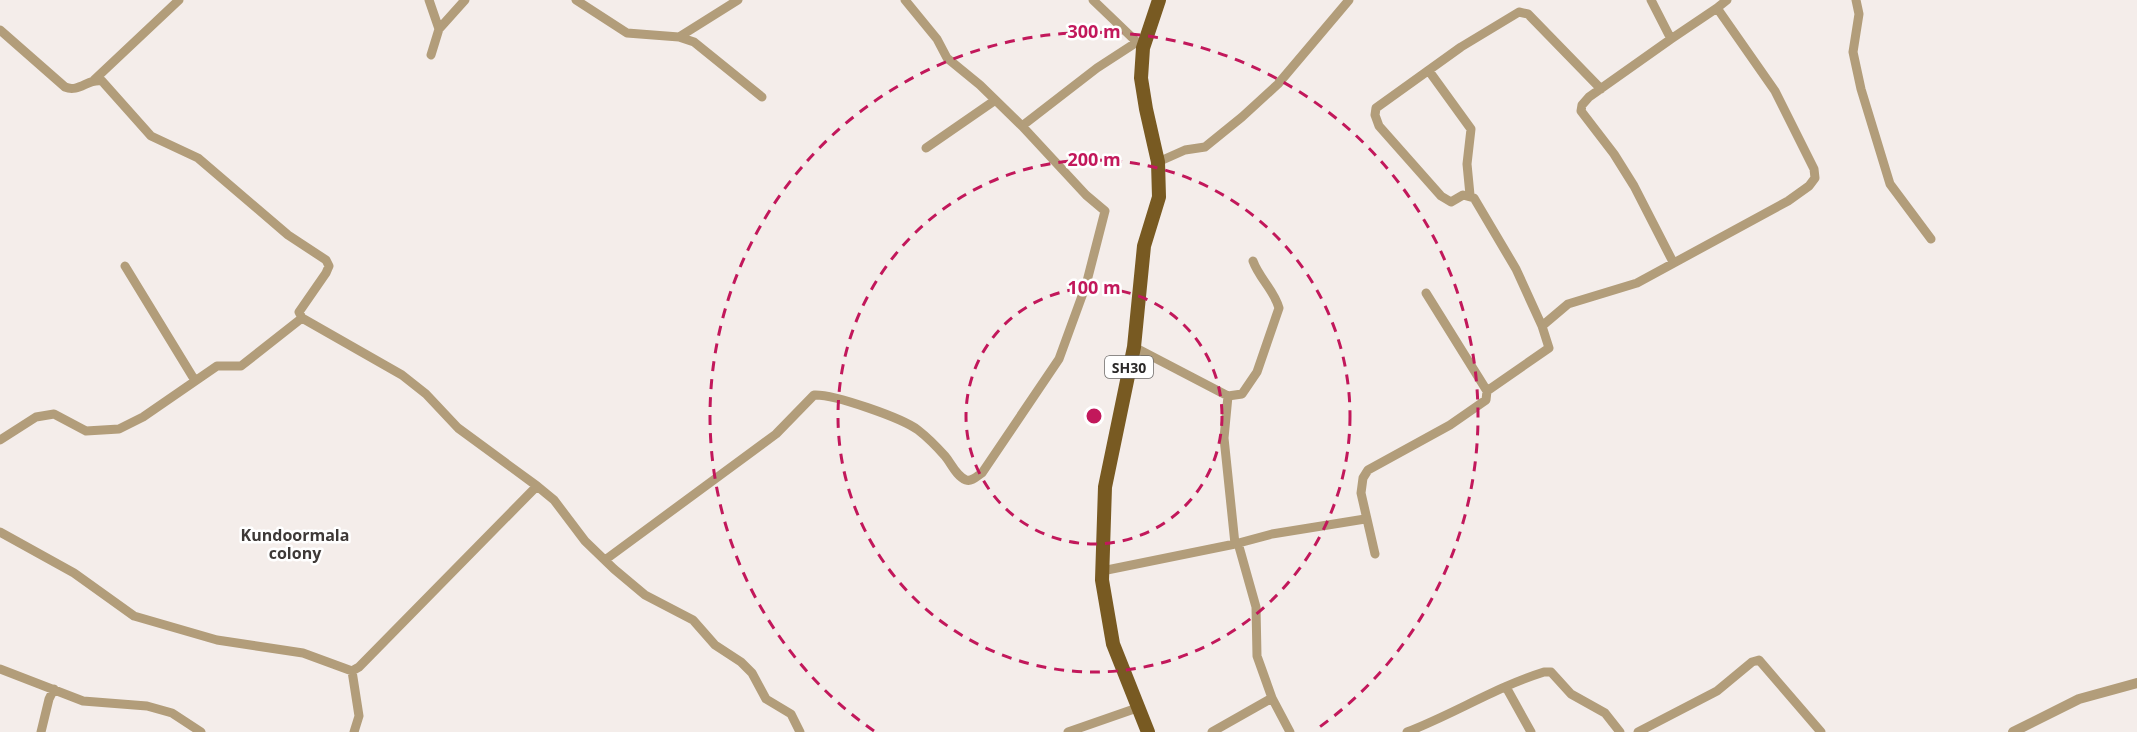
<svg xmlns="http://www.w3.org/2000/svg" width="2137" height="732" font-family="'Open Sans',sans-serif">
<style>
.lines{fill:none;stroke-linecap:round;stroke-linejoin:round}
.minor{stroke:#b29d7a;stroke-width:9}
.tertiary{stroke:#b29d7a;stroke-width:10}
.primary{stroke:#785a22;stroke-width:14}
.ring{fill:none;stroke:#c2185b;stroke-width:3;stroke-dasharray:10 8}
.labels{text-anchor:middle;dominant-baseline:central;stroke-width:5;stroke-linejoin:round;paint-order:stroke}
.shield{fill:#fff;stroke:#6b6968;stroke-width:1.5}
.shield-label{font-size:14px;font-weight:bold;fill:#2b2928}
.neighbourhood-label{font-size:16px;font-weight:bold;fill:#3e3937;stroke:#fff}
.centre{fill:#c2185b;stroke:#fff;stroke-width:3}
.ring-label{font-size:18px;text-anchor:middle;font-weight:bold;fill:#c2185b;stroke:#fff;stroke-width:5;stroke-linejoin:round;paint-order:stroke}
</style>
<rect width="100%" height="100%" fill="#f4edea"/>
<g class="lines">
<path class="minor" d="M429,0L439,29L465,0
M576,0L627,33L679,37L738,0
M1093,0L1141,46
M1651,0L1671,39L1589,97L1582,105L1581,111L1614,154L1634,186L1673,262
M1856,0L1859,14L1853,52L1861,89L1890,184L1931,239
M0,30L65,87C79,93 88,78 102,81L151,136L198,158L288,235L326,260L329,266L326,273L299,312L302,318L402,375L426,394L458,428L537,486
M679,37L694,42L762,97
M1671,39L1717,8
M431,55L439,29
M1429,71L1471,129L1467,164L1470,195
M94,80L179,0
M1022,126L1097,68L1137,42
M926,148L994,101
M1158,162L1185,150L1205,147L1242,117L1278,84L1349,0
M125,266L194,379
M1426,293L1487,391
M1542,326L1516,269L1474,198L1463,195L1451,202L1441,196L1379,126L1375,115L1376,108L1461,47L1519,12L1528,14L1601,89
M1134,347L1228,396L1224,438L1235,544
M1228,396L1242,394L1257,372L1279,308C1274,290 1259,278 1253,261
M0,440L36,417L54,414L86,431L119,429L143,417L217,366H241L302,318
M0,532L74,573L134,616L217,640L303,653L352,671L359,667L537,486L554,500L585,541L614,569L645,595L693,620L715,645L741,662L752,673L766,699L791,714L800,732
M1238,543L1256,607L1257,656L1272,698L1290,732
M1375,554L1361,493L1363,478L1368,470L1450,425L1486,400L1487,391L1549,348L1542,326L1568,304L1637,283L1788,201L1809,186L1815,178L1814,169L1775,91L1717,8L1727,0
M605,560L776,434L814,395C834,394 902,418 918,430C927,437 937,447 945,456C951,463 956,476 966,480C972,482 977,476 982,473L1059,359L1086,285L1105,211L1086,195L1022,126L980,85L947,58L937,39L905,0
M1102,571L1235,544L1272,534L1365,519
M0,669L83,701L147,706L172,713L201,732
M352,671L359,716L354,732
M1506,687L1531,732
M41,732L49,699L54,689
M1068,732L1137,708
M1212,732L1272,698
M1407,732C1454,714 1496,687 1544,672H1551L1571,694L1605,713L1620,732
M1638,732L1717,691L1752,662L1759,660L1821,732"/>
<path class="tertiary" d="M2013,732L2079,699L2137,683"/>
<path class="primary" d="M1148,732L1113,644L1102,580L1105,487L1134,347L1144,246L1159,197L1158,162L1146,109L1141,78L1143,48L1159,0"/>
</g>
<g class="ring">
<circle cx="1094" cy="416" r="128"/>
<circle cx="1094" cy="416" r="256"/>
<path d="M874 731A384 384 0 1 1 1314 731"/>
</g>
<g class="labels">
<rect class="shield" x="1105" y="356" width="48" height="22" rx="4.5"/>
<g class="shield-label">
<text x="1129" y="367">SH30</text>
</g>
<g class="neighbourhood-label">
<text x="295" y="535">Kundoormala<tspan x="295" dy="18">colony</tspan></text>
</g>
</g>
<circle cx="1094" cy="416" r="9" class="centre"/>
<g class="ring-label">
<text x="1094" y="38">300 m</text>
<text x="1094" y="166">200 m</text>
<text x="1094" y="294">100 m</text>
</g>
</svg>
